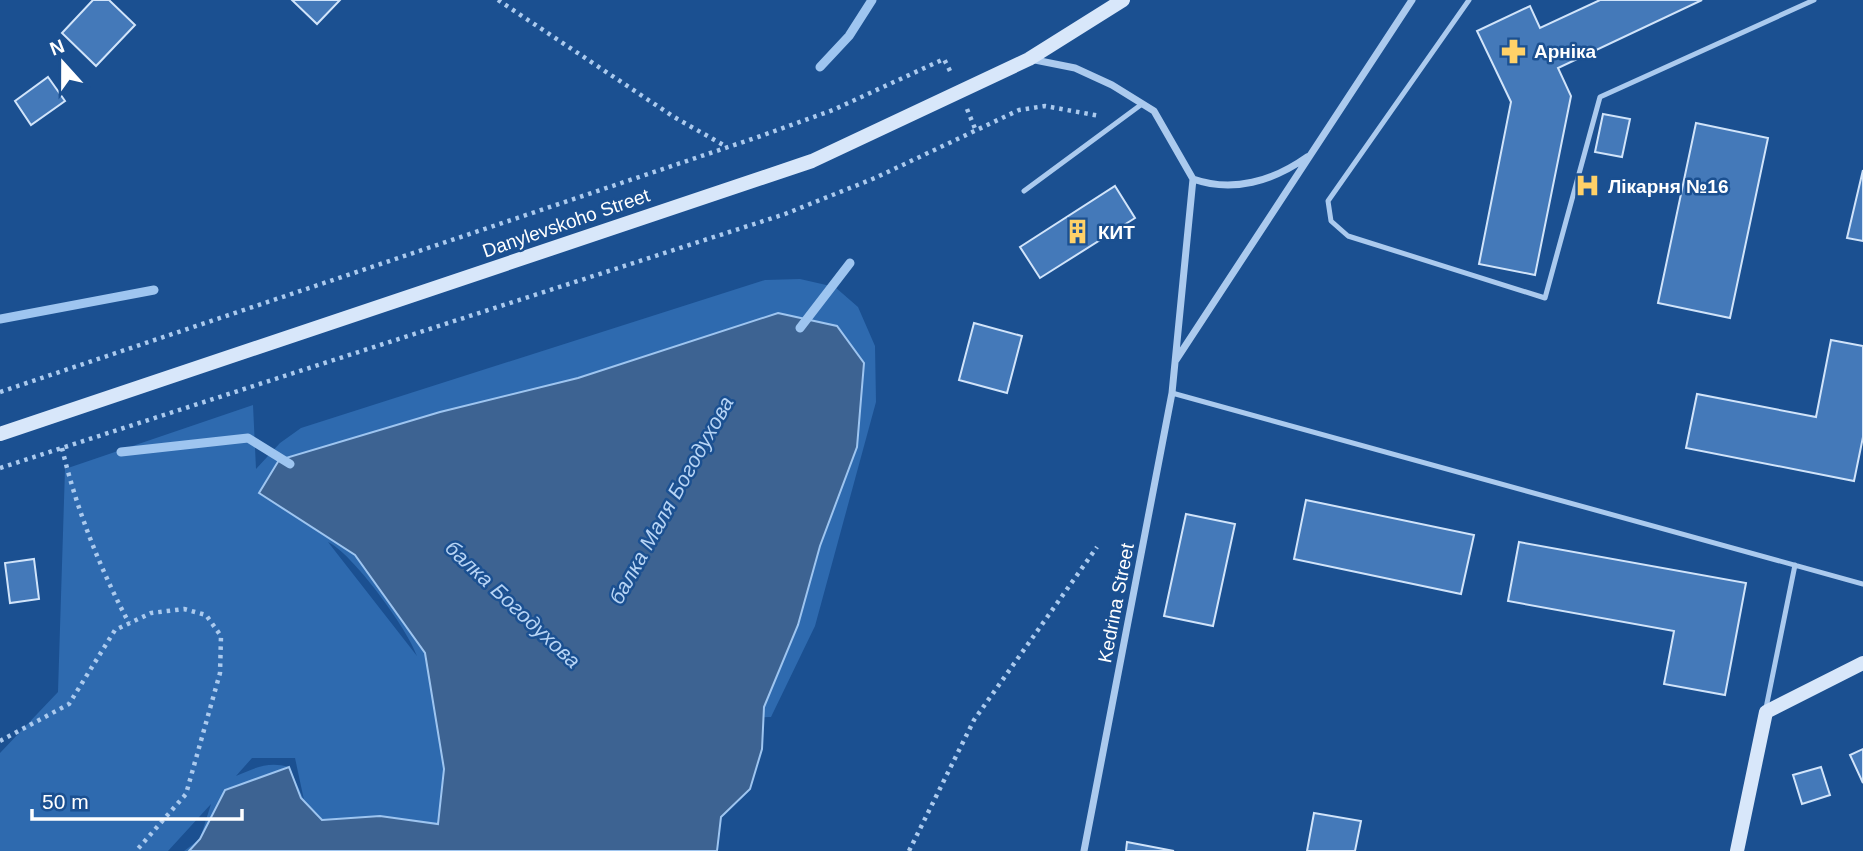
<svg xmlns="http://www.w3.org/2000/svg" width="1863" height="851" font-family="Arial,sans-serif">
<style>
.green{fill:#2e6aaf;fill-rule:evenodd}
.water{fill:#3d6392;stroke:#9ec5f0;stroke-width:2}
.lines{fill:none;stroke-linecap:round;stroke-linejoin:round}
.stream{stroke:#9ec5f0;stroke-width:9}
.building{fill:#4479b9;stroke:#d1e4fa;stroke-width:2}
.path{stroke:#abcaee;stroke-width:4.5;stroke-dasharray:3.5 5;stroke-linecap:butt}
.lane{stroke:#abcaee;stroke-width:5}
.street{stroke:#abcaee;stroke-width:7}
.secondary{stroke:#d8e7fa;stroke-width:14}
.labels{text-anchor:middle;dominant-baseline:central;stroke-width:5;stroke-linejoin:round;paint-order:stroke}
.poi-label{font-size:19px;font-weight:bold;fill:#fff;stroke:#1b5091;text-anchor:start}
.street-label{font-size:19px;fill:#fff;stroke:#1b5091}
.water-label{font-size:21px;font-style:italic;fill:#b7d4f5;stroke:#1b5091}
</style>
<rect width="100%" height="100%" fill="#1b5091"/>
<path class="green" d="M800,279L835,287L858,307L875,346L876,402L815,626L771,717L740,718L460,830L232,851H184L200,839L211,804L168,851H0V753L58,692L65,469L253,405L256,469L280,443L301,428L765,280ZM328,542C352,553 408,629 417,656ZM252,758H295L304,800L289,767C268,761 255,768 236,776Z"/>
<path class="water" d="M778,313L837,326L864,363L857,447L820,546L798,625L764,707L762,749L750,789L721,817L717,851H189L200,839L225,790L289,767L301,798L322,820L380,816L438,824L444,769L425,653L355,555L259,493L279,460L440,412L578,378Z"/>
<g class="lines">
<path class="stream" d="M820,67L849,36L872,0
M0,319L154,290
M800,328L850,263
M121,452L248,438L290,464"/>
</g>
<path class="building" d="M93,0H109L135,25L96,66L62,33Z
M292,0H340L317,24Z
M1600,0H1702L1558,68L1571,96L1535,275L1479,264L1511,102L1477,31L1530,6L1540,28Z
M48,77L65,101L31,125L15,101Z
M1603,114L1630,119L1622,157L1595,152Z
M1696,123L1768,138L1730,318L1658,303Z
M1863,170V241L1847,238Z
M1115,186L1135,218L1040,278L1020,247Z
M974,323L1022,336L1007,393L959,380Z
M1831,340L1863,346V437L1854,481L1686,448L1697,394L1816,417Z
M1306,500L1474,535L1461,594L1294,559Z
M1186,514L1235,524L1213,626L1164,616Z
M1519,542L1746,583L1725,695L1664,684L1674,631L1508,601Z
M34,559L39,599L10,603L5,563Z
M1863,749V783L1850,755Z
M1821,767L1830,795L1802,804L1793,775Z
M1314,813L1361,821L1355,851H1307Z
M1127,842L1174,851H1126Z"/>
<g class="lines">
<path class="path" d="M498,0L674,117L727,147
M967,109L976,131
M0,392L758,137L833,110L944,59L952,75
M62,448C76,508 100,569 129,623
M0,468L785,214L875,178L1019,110L1045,106L1100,116
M0,741L69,704L115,630L151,613L184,609L206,615L221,636L220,673L186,794L136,851
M909,851L974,720L1097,547"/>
<path class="lane" d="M1469,0L1328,201L1331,221L1348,236L1545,298L1600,97L1814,0
M1024,191L1142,104
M1172,393L1863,584
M1766,708L1795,565"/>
<path class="street" d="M1030,59L1075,68L1112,85L1154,111L1193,179L1172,393L1084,851
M1193,179C1233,193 1273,181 1307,157
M1176,360L1412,0"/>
<path class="secondary" d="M0,434L812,161L1029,59L1123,0
M1737,851L1766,712L1863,663"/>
</g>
<defs>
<symbol id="pharmacy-bare" viewBox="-9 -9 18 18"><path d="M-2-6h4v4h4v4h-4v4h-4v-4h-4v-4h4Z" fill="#ffd168" stroke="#1b5091" stroke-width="2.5" paint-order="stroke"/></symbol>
<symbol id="hospital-bare" viewBox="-9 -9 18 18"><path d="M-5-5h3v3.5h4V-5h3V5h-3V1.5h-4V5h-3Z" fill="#ffd168" stroke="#1b5091" stroke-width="2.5" paint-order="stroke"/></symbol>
<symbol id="building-bare" viewBox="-9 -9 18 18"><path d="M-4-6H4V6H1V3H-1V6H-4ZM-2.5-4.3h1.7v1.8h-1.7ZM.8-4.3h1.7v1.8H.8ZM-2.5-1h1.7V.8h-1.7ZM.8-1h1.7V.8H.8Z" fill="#ffd168" stroke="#1b5091" stroke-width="2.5" paint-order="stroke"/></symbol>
</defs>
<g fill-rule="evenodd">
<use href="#pharmacy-bare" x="1496" y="34" width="35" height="35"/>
<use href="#hospital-bare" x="1570" y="168" width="35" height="35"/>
<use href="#building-bare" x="1060" y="214" width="35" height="35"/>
</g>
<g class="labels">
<g class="poi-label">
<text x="1534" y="51">Арніка</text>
<text x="1608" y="186">Лікарня №16</text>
<text x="1098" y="232">КИТ</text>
</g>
<g class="street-label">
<text transform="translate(566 223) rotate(-19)">Danylevskoho Street</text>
<text transform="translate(1116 603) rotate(-79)">Kedrina Street</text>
</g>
<g class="water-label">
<text transform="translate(671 500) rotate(-61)">балка Маля Богодухова</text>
<text transform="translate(513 604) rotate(43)">балка Богодухова</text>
</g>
</g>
<g transform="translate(63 63) rotate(339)" stroke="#1b5091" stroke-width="5" paint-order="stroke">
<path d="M0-5L12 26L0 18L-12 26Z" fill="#ffffff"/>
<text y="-10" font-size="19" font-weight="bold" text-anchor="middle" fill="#ffffff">N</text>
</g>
<path d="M32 809v10h210v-10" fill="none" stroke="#ffffff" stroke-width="3.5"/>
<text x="42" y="809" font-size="21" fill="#ffffff" stroke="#1b5091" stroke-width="5" paint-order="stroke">50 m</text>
</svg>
